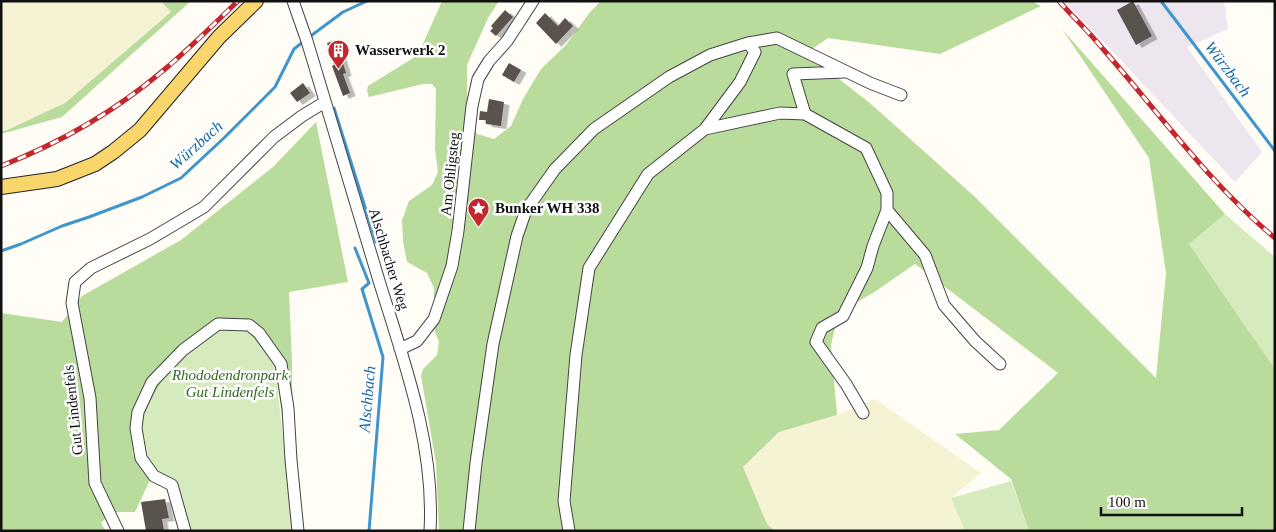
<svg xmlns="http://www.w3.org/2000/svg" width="1276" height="532" font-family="Georgia,serif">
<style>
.industrial{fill:#eee6ef}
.farmland{fill:#f6f3d4}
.green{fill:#d5ebbd}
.forest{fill:#b9dc9c}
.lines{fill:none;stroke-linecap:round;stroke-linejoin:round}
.stream{stroke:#3f96cf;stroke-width:3}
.building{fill:#5a524d;filter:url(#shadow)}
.minor-casing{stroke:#444;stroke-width:13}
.major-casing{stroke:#222;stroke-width:16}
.minor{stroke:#fff;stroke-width:11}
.major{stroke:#f9d66b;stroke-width:14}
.rail-casing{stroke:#c4262e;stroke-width:5}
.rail{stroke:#fff;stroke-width:3;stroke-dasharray:9;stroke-linecap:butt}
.labels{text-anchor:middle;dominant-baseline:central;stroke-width:5;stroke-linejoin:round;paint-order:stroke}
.poi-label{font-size:15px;font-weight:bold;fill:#111;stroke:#fff;text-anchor:start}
.street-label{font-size:15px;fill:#111;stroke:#fff}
.park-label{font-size:15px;font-style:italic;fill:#2f6b1f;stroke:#fff}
.water-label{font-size:16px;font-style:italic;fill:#1768a6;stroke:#fff}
</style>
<defs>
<filter id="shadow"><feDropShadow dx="5.5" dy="3" stdDeviation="0" flood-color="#0004"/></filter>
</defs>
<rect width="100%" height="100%" fill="#fffdf5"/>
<path class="industrial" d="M1064,1H1224L1228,29L1187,47L1262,152L1235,182L1116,55Z"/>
<path class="farmland" d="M1,1H161L171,12L65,103L5,131H1Z
M875,399L981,473L951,498L965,531H775L767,524L743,467L779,432L837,415Z"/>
<path class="green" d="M1225,214L1275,257V369L1189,244Z
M219,330L248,332L275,365L293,531H190L175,483L160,480H150L132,453C139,430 147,405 160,385C172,365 200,345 219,330Z
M1011,481L1029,531H965L951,498Z"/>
<path class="forest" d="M161,1H191L62,117L1,134V131H5L65,103L171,12Z
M442,1H499L488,18L467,65V111L477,134L494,139L511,126L523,99L541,69L566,45L590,12L601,1H1031L1041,6L940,54L828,38L806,53L871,104L974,196L1156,378L1166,273L1149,158L1062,29L1225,214L1189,244L1275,369V531H1029L1011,479L955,434L999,430L1058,373L915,264L873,293L839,312L831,345L837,415L779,432L743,467L767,524L775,531H439L436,463L421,376L423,369L437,355L439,342L434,329V288L427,273L407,262L403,241L402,220L409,201L432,185L438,172L435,149L436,89L432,84H423L369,97L367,91L368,86L418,55Z
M316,122L348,282L289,292L292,361L293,525L281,408L275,365L248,332L219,330C200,345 173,364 160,385C147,405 139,430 132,453L150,480L135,512H111L101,523L106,531H1V313L62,322L82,296L181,240L273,167Z"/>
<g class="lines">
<path class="stream" d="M1161,1L1275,151
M308,38L343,12L367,1
M334,108L376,242
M355,248L369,283L362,289L383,357L369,531
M1,251L21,244L62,226L89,217L142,197L181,178L225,137L275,87L294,49L303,42"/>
</g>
<path class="building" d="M1133,1L1152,36L1136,45L1117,10Z
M505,10L513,17L496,36L490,31L493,28L491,26Z
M545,13L558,26L565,18L573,26L556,44L536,23Z
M336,40L346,73L343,74L350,93L343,96L332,66L334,65L327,43Z
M509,63L521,70L514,82L502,75Z
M303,83L310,93L297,102L290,93Z
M489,99L504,102L501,126L486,124V120H479L480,111L487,112Z
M165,499L169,518L162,519L164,531H146L141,502Z"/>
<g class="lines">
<defs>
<path id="minor" d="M293,1L307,41C331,122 356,203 380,284C405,364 435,446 430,531
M748,43L777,38L870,83L901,95
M805,114L793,74L845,72
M887,210L925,255L944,305L975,341L1000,364
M400,349L417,341L434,319L452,266L458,231L472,106L478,79L489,61L507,41L533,1
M118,531L95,483L90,398L72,303L75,282L91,268L150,239L204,207L274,137L302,116L325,102
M185,531L172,485L154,476L141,458L136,428L138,412L152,382L183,350L218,324L249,325L259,333L281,364L288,408L291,460L298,531
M469,531L476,463L493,344L517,236L526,210L555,169L594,129L669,77L710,55L748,43L755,52L740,82L705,129L780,113L805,114L866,148L887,193V210L873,246L867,268L843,316L822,328L816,342L846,384L863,413
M569,531L564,501L576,355L589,268L648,174L705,129"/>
<path id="major" d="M1,187L57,179L95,164L113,152L140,130L219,37L256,1"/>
</defs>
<use href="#minor" class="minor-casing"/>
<use href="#major" class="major-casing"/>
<use href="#minor" class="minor"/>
<use href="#major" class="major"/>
<defs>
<path id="rail" d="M1059,1C1073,17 1089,32 1103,49C1159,113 1209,183 1275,238
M1,166C60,143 117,110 165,69C190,48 214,24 238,1"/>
</defs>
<use href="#rail" class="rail-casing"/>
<use href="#rail" class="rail"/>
</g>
<defs>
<symbol id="building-pin" viewBox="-11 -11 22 30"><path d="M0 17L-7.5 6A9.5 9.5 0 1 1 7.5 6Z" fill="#c4262e" stroke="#fff"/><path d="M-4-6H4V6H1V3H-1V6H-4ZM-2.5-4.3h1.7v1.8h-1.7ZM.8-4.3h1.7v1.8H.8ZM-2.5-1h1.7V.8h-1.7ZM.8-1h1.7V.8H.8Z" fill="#fff"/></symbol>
<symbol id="sight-pin" viewBox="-11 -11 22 30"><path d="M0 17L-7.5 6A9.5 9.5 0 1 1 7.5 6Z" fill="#c4262e" stroke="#fff"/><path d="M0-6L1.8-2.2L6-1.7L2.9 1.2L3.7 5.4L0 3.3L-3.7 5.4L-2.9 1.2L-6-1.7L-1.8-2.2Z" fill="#fff"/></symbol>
</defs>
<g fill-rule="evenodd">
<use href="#building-pin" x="326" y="38" width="25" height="34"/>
<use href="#sight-pin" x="466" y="196" width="25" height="34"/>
</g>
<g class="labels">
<g class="poi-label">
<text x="355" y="50">Wasserwerk 2</text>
<text x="495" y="208">Bunker WH 338</text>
</g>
<g class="street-label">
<text transform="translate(450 174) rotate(-84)">Am Ohligsteg</text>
<text transform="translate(389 259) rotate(73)">Alschbacher Weg</text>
<text transform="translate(73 410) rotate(-96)">Gut Lindenfels</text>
</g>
<g class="park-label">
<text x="230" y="375">Rhododendronpark<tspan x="230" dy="17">Gut Lindenfels</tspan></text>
</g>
<g class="water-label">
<text transform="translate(1228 69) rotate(53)">Würzbach</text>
<text transform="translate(196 145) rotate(-42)">Würzbach</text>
<text transform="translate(367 399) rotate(-85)">Alschbach</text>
</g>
</g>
<rect width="1276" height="532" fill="none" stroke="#111111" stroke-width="5"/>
<path d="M1101 507v8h141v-8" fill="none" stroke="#111111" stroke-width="2.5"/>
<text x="1108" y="507" font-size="15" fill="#111111" stroke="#ffffff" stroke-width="4" paint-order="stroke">100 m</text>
</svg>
